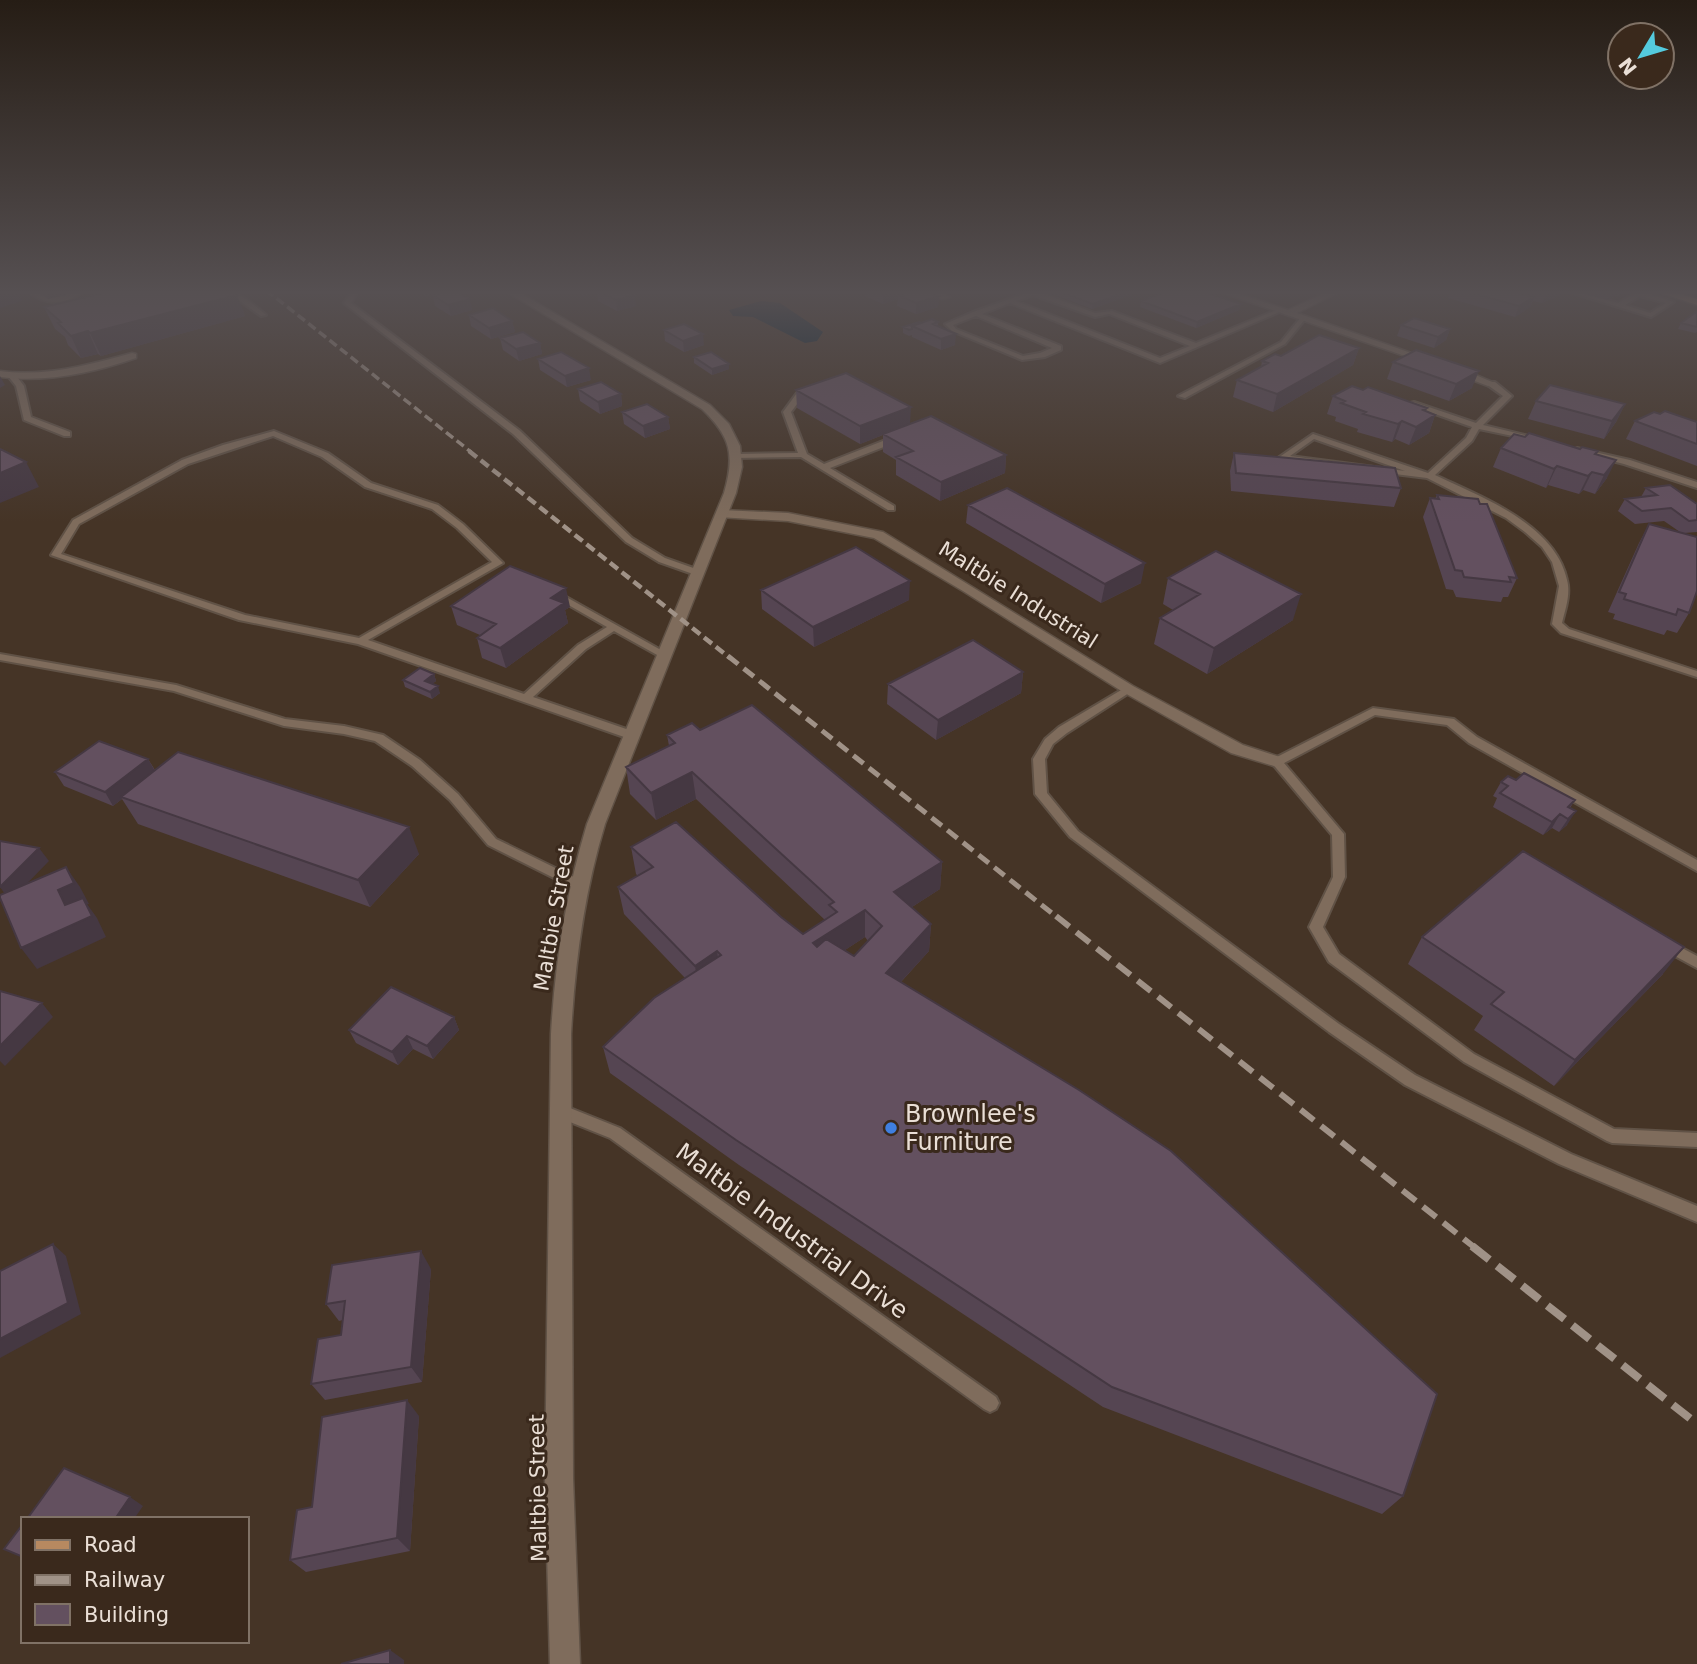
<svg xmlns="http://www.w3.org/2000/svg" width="1697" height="1664" font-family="'DejaVu Sans',sans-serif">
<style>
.water{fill:#001e30}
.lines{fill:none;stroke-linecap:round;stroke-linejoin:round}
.lane-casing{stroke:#605246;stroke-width:4}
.street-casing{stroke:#605246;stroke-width:3}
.secondary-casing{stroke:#605246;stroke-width:3}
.primary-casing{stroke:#605246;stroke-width:3}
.lane{fill:#7f6c5c;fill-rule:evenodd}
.street{fill:#7f6c5c;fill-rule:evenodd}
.secondary{fill:#7f6c5c;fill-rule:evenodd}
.primary{fill:#b78960;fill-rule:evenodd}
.rail-far4{stroke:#a09287;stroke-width:3.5;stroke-dasharray:9 4.5;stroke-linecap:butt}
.rail-far3{stroke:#a09287;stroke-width:4.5;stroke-dasharray:10 5;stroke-linecap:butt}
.rail-far2{stroke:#a09287;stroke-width:5;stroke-dasharray:13 7;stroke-linecap:butt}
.rail-far1{stroke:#a09287;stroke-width:6;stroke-dasharray:17 9;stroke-linecap:butt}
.rail{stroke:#a09287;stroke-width:8;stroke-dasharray:22 10;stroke-linecap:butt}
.wall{fill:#554552;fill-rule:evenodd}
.shaded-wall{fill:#453842}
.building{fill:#63505f;stroke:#453842;stroke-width:2;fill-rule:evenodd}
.shop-dot{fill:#3f7fe0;stroke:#3a291c;stroke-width:2.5}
.labels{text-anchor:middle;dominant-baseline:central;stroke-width:6;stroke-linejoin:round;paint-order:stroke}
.street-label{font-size:21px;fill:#eadfd6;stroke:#3a291c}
.near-poi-label{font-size:24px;fill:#eadfd6;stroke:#3a291c;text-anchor:start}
.near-street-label{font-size:24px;fill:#eadfd6;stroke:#3a291c}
</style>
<rect width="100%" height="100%" fill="#453426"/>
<path class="water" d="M761,301L780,303L823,332L817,341L805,343L753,317L733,316L729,310Z"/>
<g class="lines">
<defs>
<path id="lane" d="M28,290H34C47,301 59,299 74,292L73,290H79L81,293C64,305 43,306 28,290Z
M216,290C235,288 252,303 266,315L261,316L233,296Z
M353,290H359L351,303L519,430L632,538L665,558L699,570V574H693L659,562L626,542L513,434L345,304L344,303Z
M1028,290H1034L1095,313L1112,311L1196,343L1279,309L1284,310L1160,363L1010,303L982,314L1061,346V350L1045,357L1022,360L952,331L945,324L973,312L1029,292ZM1033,295L1095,317L1109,314L1190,346L1160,358L1016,301ZM976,316L1052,348L1040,353L1023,356L956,329L953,325Z
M1310,290H1319L1331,294L1328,296Z
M1624,290L1640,291L1674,302L1651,317L1573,293L1576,291L1618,303L1634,294ZM1640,296L1666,303L1650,313L1625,305Z
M1301,317L1306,318L1285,344L1185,398L1178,396L1281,342Z
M9,374H15L24,386L31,417L70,432V436H64L24,420L16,386L8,376Z
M1489,382H1495L1512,396L1483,425L1546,440L1542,442L1479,429L1472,441L1435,475C1481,497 1555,524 1567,580C1571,594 1565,610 1562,623L1569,629L1697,671V677L1561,633L1552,624L1559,586L1552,562L1542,547L1525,532L1506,518L1427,478L1282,460L1278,458L1313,434L1428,473L1466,438L1472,427L1407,404L1414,402L1476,423L1503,396L1489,386ZM1314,439L1405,471L1290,456Z
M797,393L804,395L791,412L807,454L824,464L893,437H899V441L830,468L894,506V510H888L801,457L734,458V454H737L798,453L783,412Z
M274,431L328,453L371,483L438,505L463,524L503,563L368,640L524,694L578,645L607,627L551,595L553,593H559L668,654L667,656H659L614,631L586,649L533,697L635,732L637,735L635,738H627L358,644L239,620L51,555L73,520L182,460L223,445ZM273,436L322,457L365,487L432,509L457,528L492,562L359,638L245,615L61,554L79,524L188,464Z
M1577,448L1630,460L1697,482V488L1624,464L1577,452Z
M0,654L176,685L285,719L344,726L383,735L420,760L458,794L496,839L584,882L585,885L584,888H574L488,845L450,800L412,766L375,741L344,734L284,726L174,691L0,660Z
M1128,686L1132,687L1133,689L1132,691L1067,733L1053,744L1045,759L1047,793L1078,831L1339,1024L1415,1075L1571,1154L1697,1206V1222L1559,1164L1405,1085L1329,1032L1070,837L1035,794L1033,759L1045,739L1059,727Z
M1373,708L1454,719L1477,737L1697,860V871L1469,743L1447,725L1375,715L1284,763L1344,834L1345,877L1323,927L1339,954L1474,1054L1614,1129L1697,1133V1147L1612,1143L1607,1141L1464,1062L1329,962L1309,927L1333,877L1332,835L1271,762L1273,759Z
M1667,940L1697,956V968L1662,949L1660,945L1662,941Z
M560,1104L620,1128L996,1397L999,1403L996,1409L990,1412L984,1409L610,1138L555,1116L552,1111L555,1106Z"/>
<path id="street" d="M924,290H935L950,297L942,299Z
M1215,290H1228L1288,310L1332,290H1343L1297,313L1434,361L1425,363Z
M132,353L136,354V358C93,373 46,383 0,377V371C46,377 88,365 132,353Z
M1451,368H1459L1497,384L1488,386L1451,372Z
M722,510L788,513L883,532L1133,686L1243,745L1283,758L1285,762L1277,767L1231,753L1123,692L963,591L874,538L788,521L718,517V511Z"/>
<path id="secondary" d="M504,290H515L710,405L729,424L740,446L742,467L736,493L605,824C584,893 575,962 571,1034L573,1478L580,1664H550L545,1478L551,1034C555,962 566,893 587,824L724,493C735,455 731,437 702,409Z"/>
<path id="primary" d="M1652,290H1665L1697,299V305Z"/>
</defs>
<use href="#lane" class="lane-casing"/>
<use href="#street" class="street-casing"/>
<use href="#secondary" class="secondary-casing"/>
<use href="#primary" class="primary-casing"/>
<use href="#lane" class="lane"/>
<use href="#street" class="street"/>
<use href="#secondary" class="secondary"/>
<use href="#primary" class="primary"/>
<path class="rail-far4" d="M266,290L471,452"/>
<path class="rail-far3" d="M469,451L730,658"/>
<path class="rail-far2" d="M728,656L1058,918"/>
<path class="rail-far1" d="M1056,916L1474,1247"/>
<path class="rail" d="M1472,1246L1697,1424"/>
</g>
<path class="wall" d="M37,290H70L71,293L48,299Z
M417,290H447L426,296Z
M572,290H625L636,306L617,311L598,301L597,292L583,296Z
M856,290H909V292L939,296L938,307L916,314L897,306L898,299L883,304L865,296V293Z
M1042,290H1144L1092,309Z
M1451,290H1508L1519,292L1520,290H1571L1542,303L1533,301L1530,307L1515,317L1448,298Z
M1586,290H1625L1624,293L1607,300L1584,294Z
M237,295L245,316L101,356L98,354L81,358L68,345L65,337L55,329L44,307Z
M433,295L472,310L451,316L435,306Z
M1141,301L1241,304L1239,310L1196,328L1140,307Z
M1697,312V332L1695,333L1678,329L1681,323Z
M469,315L512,321L515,332L491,339L471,326Z
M938,322V326L955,345L941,350L912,337V335L909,336L903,333V327L921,323Z
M1401,325L1450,329L1446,340L1434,348L1397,336Z
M664,330L704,345L684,352L665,341Z
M500,338L540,343L542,354L519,361L503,350Z
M1359,348L1353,365L1273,412L1233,397L1237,380L1261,367L1262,361L1281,356Z
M694,357L729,369L712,375L694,363Z
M538,359L591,380L567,387L540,370Z
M1393,362L1472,388L1449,401L1387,379Z
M578,389L621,394L622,406L600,414L580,401Z
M796,390L910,424L1006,455L1005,473L940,501L896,475V460L883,452V435L860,444L797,408Z
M1333,396L1425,411L1435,415L1429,433L1409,445L1395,439L1392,442L1357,432L1358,429L1335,421L1336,417L1327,414Z
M1536,401L1625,404L1616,422L1604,439L1528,419Z
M622,412L668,417L670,429L645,438L624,424Z
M1660,414L1697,422V466L1626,439L1635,421Z
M1525,437L1580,449L1598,451L1596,454L1607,478L1595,494L1583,490L1579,494L1548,485L1546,488L1493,467L1501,448Z
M1234,453L1401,488L1394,507L1231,491L1230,471Z
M1646,488L1697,504V532L1684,533L1689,613L1677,633L1667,630L1664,635L1613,619L1615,614L1608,612L1639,543L1649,524L1680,532L1664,521L1635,524L1618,511L1625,499L1641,497Z
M1437,495L1517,578L1508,597H1503L1501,602L1456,597L1453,590L1446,589L1423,517L1430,498L1435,499Z
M968,505L1141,583L1101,603L966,523Z
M1168,578L1293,620L1207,674L1154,644L1160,618L1173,610L1163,604Z
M761,590L909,600L814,647L762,609Z
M451,606L570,607L565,610L568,623L506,668L482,658L477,638L480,635L457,625Z
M1023,672L1021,693L936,740L887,704L888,684Z
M434,674L436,681L432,684L440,693L432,699L405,687L403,680Z
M700,730L942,862L940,889L912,907L931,924L929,951L901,982L1403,1496L1382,1514L1103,1407L739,1165L610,1073L603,1047L685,978L624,914L618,887L638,876L636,874L631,847L781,917L803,934L825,920L696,799L656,820L630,794L626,767L669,746L667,735ZM865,937L868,941L854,956L845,950Z
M148,759L155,770L419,854L370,907L138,824L122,799L113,806L64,786L55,772Z
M1516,780L1575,800L1570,808L1567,825L1559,832L1552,828L1543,835L1493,807L1497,798L1493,796L1501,782Z
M1422,937L1663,974L1554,1086L1474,1030L1483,1016L1408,964Z
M454,1017L459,1030L433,1059L413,1049L398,1065L356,1043L349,1030Z
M431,1269L422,1382L325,1400L311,1384L341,1335L343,1320L339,1321L326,1304Z
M419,1416L410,1551L306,1572L290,1560L312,1507Z"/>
<path class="shaded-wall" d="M17,290L22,301L0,308V295Z
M44,290H70L71,293L48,299Z
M425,290H447L426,296Z
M582,290H602H597V292L583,296Z
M895,290H909V295H898V299L883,304V293Z
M1131,290H1144L1092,309L1093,304Z
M1553,290H1571L1542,303L1546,293Z
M1612,290H1625L1624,293L1607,300Z
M237,295L245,316L101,356L90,333Z
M635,295L636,306L617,311L616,300Z
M939,296L938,307L916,314V303Z
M1534,297L1530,307L1515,317L1519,306Z
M470,299L472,310L451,316L448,305Z
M1241,304L1239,310L1196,328L1197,322Z
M512,321L515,332L491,339L489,328Z
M1450,329L1446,340L1434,348L1438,337Z
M88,331L98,354L81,358L71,336Z
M703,334L704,345L684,352L683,341Z
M956,334L955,345L941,350V339Z
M540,343L542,354L519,361L516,349Z
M1359,348L1353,365L1273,412L1277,394Z
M729,364V369L712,375V369Z
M589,368L591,380L567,387L565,376Z
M1479,371L1472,388L1449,401L1456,384Z
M0,376L5,385L0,388Z
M621,394L622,406L600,414L598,402Z
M1625,404L1616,422L1604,439L1612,421Z
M911,407L910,424L860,444V426Z
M1427,408L1421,424L1435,415L1429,433L1409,445L1423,410Z
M668,417L670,429L645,438L643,426Z
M1402,421L1395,439L1392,442L1398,424Z
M1006,455L1005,473L940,501L941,482Z
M1616,460L1607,478L1595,494L1604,475Z
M26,462L39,487L0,503V473Z
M1557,466L1548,485L1546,488L1554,469Z
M1592,472L1583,490L1579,494L1588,476Z
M1145,563L1141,583L1101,603L1105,584Z
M910,581L909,600L814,647L813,627Z
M566,588L570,607L565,610L568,623L506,668L500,648L551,598Z
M1301,594L1293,620L1207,674L1214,648Z
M1023,672L1021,693L936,740L938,720Z
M434,674L436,681L427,688L425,681Z
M438,686L440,693L432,699L430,692Z
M148,759L156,773L121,797L122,799L113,806L105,792Z
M692,772L696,799L656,820L651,793Z
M1576,811L1567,825L1559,832L1568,819Z
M1560,814L1552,828L1543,835L1552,822Z
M409,827L419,854L370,907L358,880Z
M39,848L49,861L10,901L0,887Z
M942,862L940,889L893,919L894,892Z
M66,867L80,887L89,904H87L97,918L106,937L37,969L21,948L65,905L58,890Z
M865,910V937L814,970L813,943Z
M931,924L929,951L885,999L886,973Z
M1684,947L1663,974L1554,1086L1575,1060Z
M717,951L721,978L699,992L695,966Z
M42,1003L53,1017L5,1066L0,1061V1046Z
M454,1017L459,1030L433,1059L427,1046Z
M407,1036L413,1049L398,1065L392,1052Z
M53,1244L66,1256L81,1314L0,1358V1339Z
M421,1251L431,1269L422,1382L411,1367Z
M407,1400L419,1416L410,1551L397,1538Z
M130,1497L143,1506L134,1519H115Z
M390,1650L404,1660V1664H390Z"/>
<path class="building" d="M0,290H17L0,295Z
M116,290H229L237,295L90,333L88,331L71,336L58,323L61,322L44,307Z
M453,290L470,299L448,305L433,295Z
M597,290H625L635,295L616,300Z
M875,290H895L883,293Z
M916,290H924L939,296L916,303L898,295Z
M1055,290H1131L1093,304Z
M1171,290H1199L1241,304L1197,322L1141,301Z
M1461,290H1508L1534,297L1519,306Z
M1536,290H1553L1546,293Z
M493,308L512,321L489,328L469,315Z
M1696,312H1697V327L1681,323Z
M1414,318L1450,329L1438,337L1401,325Z
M932,319L938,322L933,324L956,334L941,339L912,326Z
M919,322L921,323L912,326V329L909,330L903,327Z
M684,324L703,334L683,341L664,330Z
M523,332L540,343L516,349L500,338Z
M1319,335L1359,348L1277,394L1237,380L1268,363L1262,361L1275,354L1281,356Z
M1416,350L1479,371L1456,384L1393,362Z
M561,352L589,368L565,376L538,359Z
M711,352L729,364L712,369L694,357Z
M846,373L911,407L860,426L796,390Z
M601,382L621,394L598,402L578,389Z
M1550,385L1625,404L1612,421L1536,401Z
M1352,386L1363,390L1368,387L1427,408L1423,410L1435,415L1416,427L1402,421L1398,424L1363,414L1366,412L1341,403L1345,401L1333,396Z
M647,404L668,417L643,426L622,412Z
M1665,411L1697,422V444L1635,421L1654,412L1660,414Z
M931,416L1006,455L941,482L896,457L913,451L883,434Z
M1529,433L1580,449L1582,447L1598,451L1595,454L1616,460L1604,475L1592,472L1588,476L1557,466L1554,469L1501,448L1514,434L1525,437Z
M0,449L26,462L0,473Z
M1234,453L1395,468L1401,488L1236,473Z
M1670,485L1697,504V520L1689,521L1671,508L1642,511L1625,499L1657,495L1646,488Z
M1007,488L1145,563L1105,584L968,505Z
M1437,495L1478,499L1480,504H1487L1517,578L1509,577L1511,582L1464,577L1462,571L1455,570L1430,498L1439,499Z
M1649,524L1697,537V591L1689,613L1678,609L1676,615L1624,599L1626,594L1619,592Z
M856,547L910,581L813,627L761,590Z
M1216,551L1301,594L1214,648L1160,618L1200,594L1168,578Z
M510,566L566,588L551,598L564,603L500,648L477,638L496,624L451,606Z
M973,640L1023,672L938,720L888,684Z
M420,668L434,674L425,681L438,686L430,692L403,680Z
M752,705L942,862L894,892L931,924L886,973L1079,1090L1171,1151L1437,1394L1403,1496L1112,1387L736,1140L603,1047L654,998L721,955L717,951L695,966L618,887L653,867L631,847L676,822L781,917L803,934L837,912L829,905L834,902L692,772L651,793L626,767L675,743L667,735L692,723L700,730ZM865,910L882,926L854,956L826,939L817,947L813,943Z
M99,741L148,759L105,792L55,772Z
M178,752L409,827L358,880L121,797Z
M1524,773L1575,800L1568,807L1576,811L1568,819L1560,814L1552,822L1500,793L1508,786L1501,782L1508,776L1516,780Z
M0,841L39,848L0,887Z
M1523,851L1684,947L1575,1060L1491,1004L1504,992L1422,937Z
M66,867L74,883L58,890L65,905L83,898L92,916L21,948L0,898V895Z
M391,987L454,1017L427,1046L407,1036L392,1052L349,1030Z
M0,991L42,1003L0,1046Z
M53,1244L68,1303L0,1339V1271Z
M421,1251L411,1367L311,1384L318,1339L341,1335L345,1301L326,1304L332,1265Z
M407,1400L397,1538L290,1560L297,1510L312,1507L322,1417Z
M64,1468L130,1497L115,1519H27Z
M23,1524V1557L4,1549Z
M390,1650V1664H341Z"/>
<linearGradient id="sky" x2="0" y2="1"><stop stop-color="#261d15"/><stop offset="0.56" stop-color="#565052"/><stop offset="1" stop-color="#565052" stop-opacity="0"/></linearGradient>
<rect width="1697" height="522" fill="url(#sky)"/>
<circle class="shop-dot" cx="891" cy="1128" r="7"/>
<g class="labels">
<g class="street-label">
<text transform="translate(1018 595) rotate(32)">Maltbie Industrial</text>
<text transform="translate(554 918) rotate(-80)">Maltbie Street</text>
<text transform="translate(538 1488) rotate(-91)">Maltbie Street</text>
</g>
<g class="near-poi-label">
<text x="905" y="1114">Brownlee's<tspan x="905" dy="28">Furniture</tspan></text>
</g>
<g class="near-street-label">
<text transform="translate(792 1231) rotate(36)">Maltbie Industrial Drive</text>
</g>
</g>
<rect x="21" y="1517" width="228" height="126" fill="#3a291c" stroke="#807266" stroke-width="2"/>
<rect x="35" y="1540" width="35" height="10" fill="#b78960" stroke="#807266" stroke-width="2"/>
<text x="84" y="1552" font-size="21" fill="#eadfd6">Road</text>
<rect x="35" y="1575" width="35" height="10" fill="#a09287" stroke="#807266" stroke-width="2"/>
<text x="84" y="1587" font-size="21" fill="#eadfd6">Railway</text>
<rect x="35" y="1604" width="35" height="21" fill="#63505f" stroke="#807266" stroke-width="2"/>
<text x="84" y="1622" font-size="21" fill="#eadfd6">Building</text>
<g transform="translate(1641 56) rotate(232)"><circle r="33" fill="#3a291c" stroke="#807266" stroke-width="2"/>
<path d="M0-5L12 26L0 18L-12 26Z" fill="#54cadd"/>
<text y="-10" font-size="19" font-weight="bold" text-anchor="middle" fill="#eadfd6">N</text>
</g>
</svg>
